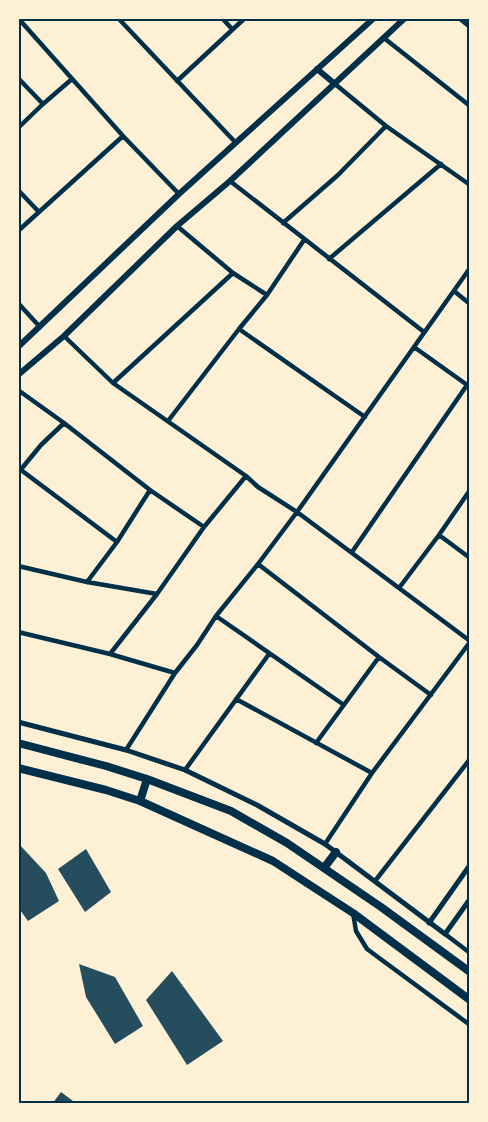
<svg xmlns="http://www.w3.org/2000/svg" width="488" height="1122" font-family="'Playfair Display',serif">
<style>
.building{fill:#264d5e}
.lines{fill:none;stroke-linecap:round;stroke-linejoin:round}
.minor{stroke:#003049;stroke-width:4.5}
.tertiary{stroke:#003049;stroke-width:5}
.secondary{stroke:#003049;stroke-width:6}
.trunk{stroke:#003049;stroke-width:8}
.neatline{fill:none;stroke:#003049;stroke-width:2}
</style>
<rect width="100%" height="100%" fill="#fdf0d5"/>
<path class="building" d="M18,843L46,873L59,901L28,921L18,907Z
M86,849L111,892L85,912L58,869Z
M79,964L115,977L143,1026L115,1044L86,997Z
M172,971L223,1041L187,1065L146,1000Z
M61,1092L77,1104H52Z"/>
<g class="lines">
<path class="minor" d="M18,18L123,136L179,194
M118,18L236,143
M222,18L232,29
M459,18L470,27
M384,38L470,106
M18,78L43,104
M177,81L245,18
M335,84L386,126L470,185
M18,128L43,104L72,79
M230,181L424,332
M18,190L39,212
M283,223L338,175L386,126
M177,226L233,273L267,295
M18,231L123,136
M329,259L441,164
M454,291L470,304
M18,303L40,327
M239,329L365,417
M64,336L113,383L246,476L258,487L297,512L470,641
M414,347L470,387
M113,383L233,273
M18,390L64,423L150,490L204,527
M168,421L239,329L267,295L304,240
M21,470L117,542
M18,473L41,445L64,423
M439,535L470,558
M352,552L467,385
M258,564L379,657L431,695
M18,566L87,582L157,594
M87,582L117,542L150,490
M399,588L439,535L470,490
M216,616L344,705
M18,632L110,654L175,673
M110,654L157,594L204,527L246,476
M236,699L372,773
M316,743L379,657
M126,750L175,673L197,645L216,616L258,564L297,512L470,268
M185,770L269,654
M325,844L372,773L470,642
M375,881L470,759
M353,913L356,931L367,949L470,1025
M445,934L470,953"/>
<path class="tertiary" d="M18,722L126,750L185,770L257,805L325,844L445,934L470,899
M429,923L470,865"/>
<path class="secondary" d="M317,69L335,84
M18,347L179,194L374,18
M18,375L64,336L177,226L230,181L405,18"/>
<path class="trunk" d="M18,743L106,766L147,779L231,811L287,843L381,907L470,972
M18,768L106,790L140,801L273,861L353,913L470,1000
M140,801L147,779
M324,868L336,852"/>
</g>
<rect width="488" height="1122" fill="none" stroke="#fdf0d5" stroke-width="39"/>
<rect x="20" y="20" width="448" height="1082" class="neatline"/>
</svg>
